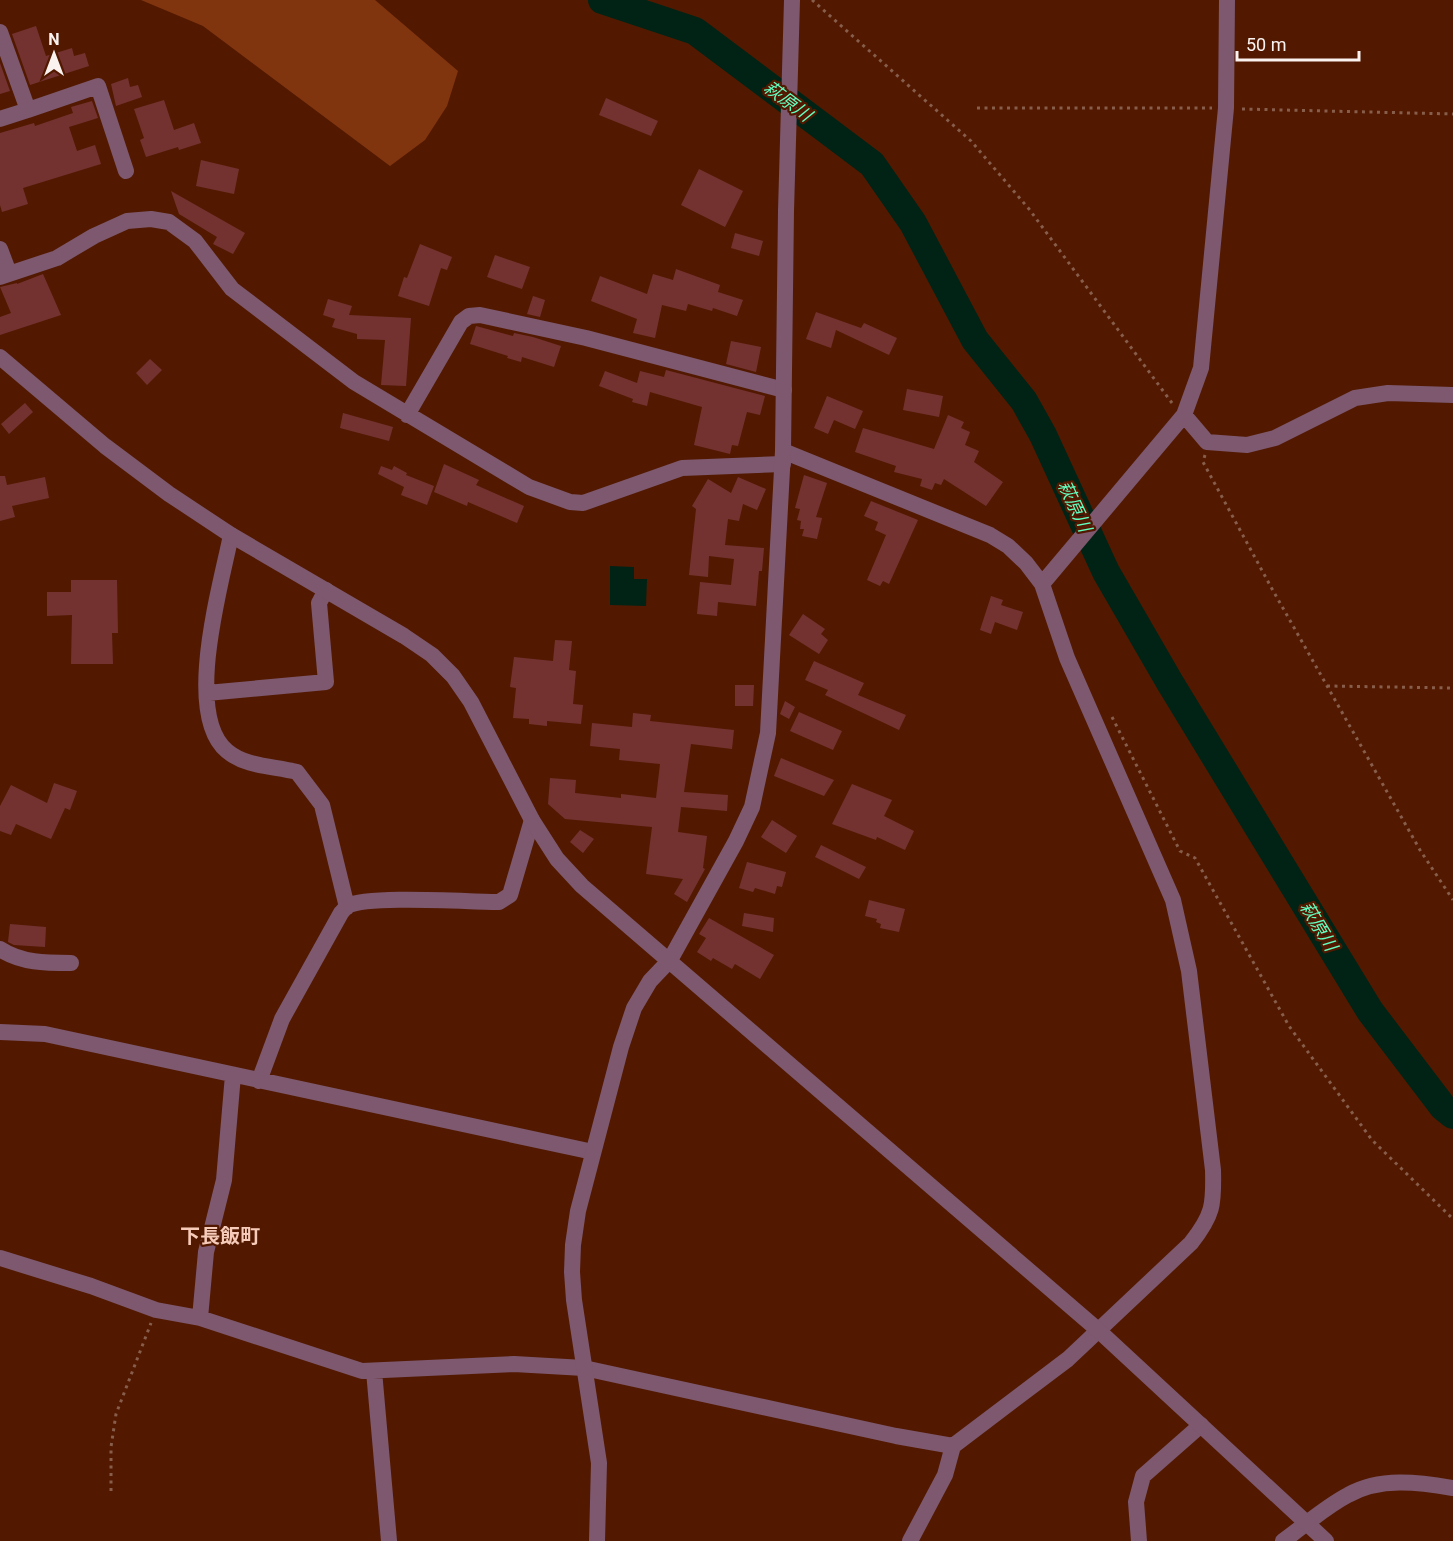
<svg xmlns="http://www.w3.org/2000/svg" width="1453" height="1541" font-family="Roboto,'Noto Sans JP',sans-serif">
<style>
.green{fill:#81350f}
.water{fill:#002315}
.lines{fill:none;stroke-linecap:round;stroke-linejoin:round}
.river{stroke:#002315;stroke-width:28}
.building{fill:#733230}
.path{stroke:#875d4b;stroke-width:3;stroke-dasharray:3 4.5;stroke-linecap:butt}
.minor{stroke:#7d586e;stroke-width:16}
.tertiary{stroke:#7d586e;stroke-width:16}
.labels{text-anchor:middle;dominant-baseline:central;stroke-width:4.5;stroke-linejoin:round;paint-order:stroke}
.water-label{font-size:18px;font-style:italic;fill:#62fec0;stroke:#521900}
.quarter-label{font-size:20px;font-weight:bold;fill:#f6cbb9;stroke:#521900}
</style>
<rect width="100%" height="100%" fill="#521900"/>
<path class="green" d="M141,0H375L458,71L447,106L425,140L390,166L203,26Z"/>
<path class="water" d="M610,566L634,567V579H647L646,606L610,605Z"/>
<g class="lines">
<path class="river" d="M602,0L695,31L872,164L913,223L975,340L1024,401L1043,435L1106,572L1169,681L1370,1011L1443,1107L1453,1115"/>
</g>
<path class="building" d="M36,26L46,56L72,48L74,56L85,53L89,66L30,85L12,34Z
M0,63L10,91L0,94Z
M128,78L130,87L138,85L142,97L116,106L111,84Z
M606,98L658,121L651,136L599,115Z
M164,100L174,130L194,123L201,143L179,150L178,147L146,157L140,140L144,138L134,109Z
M92,101L98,118L69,127L77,151L95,145L101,164L23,188L28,204L2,212L0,205V133L34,123L35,126L73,113L71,107Z
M201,160L239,169L234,194L196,186Z
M699,169L743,191L725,227L681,205Z
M171,191L245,233L233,254L213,244L217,237L179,214Z
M735,233L763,241L759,256L731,248Z
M420,244L452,257L447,270L441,268L429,306L398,296L404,277L407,278Z
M495,255L530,267L522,289L487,277Z
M676,269L720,285L718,292L743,300L737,316L713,308L712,311L688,304L686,311L662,305L655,338L633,333L637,319L591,301L600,276L647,294L653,274L673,280Z
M43,274L61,315L0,335V317L11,313L0,287L17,283V284Z
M533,296L545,300L540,317L527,314Z
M328,299L352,306L349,315L411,318L406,386L381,385L385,340L357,339V334L332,327L335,319L323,315Z
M816,312L861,328L864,323L897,338L889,355L836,330L831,348L806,339Z
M476,326L513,336L514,333L533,337L561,346L554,367L522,357L521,362L507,358L508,356L470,344Z
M731,341L761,347L756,372L726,364Z
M150,359L162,370L147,385L136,373Z
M666,370L765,396L760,415L747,412L738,446L732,445L730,454L694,445L702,407L650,392L647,406L632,402L633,399L599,386L605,371L637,383L640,371L664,377Z
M907,389L943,396L939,417L903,410Z
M827,396L863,411L855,429L834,420L828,434L814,428Z
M25,403L33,412L9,434L1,424Z
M343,413L393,427L389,441L340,428Z
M948,415L964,422L961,428L970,432L965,445L979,451L974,462L1003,482L986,506L944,479L941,485L935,483L932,490L920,486L922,479L894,472L896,466L855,452L863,428L934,449Z
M444,464L479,480L476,485L524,506L517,523L468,502L467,506L434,492Z
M381,466L392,470L394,466L407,473L406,475L434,486L427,505L401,495L404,487L378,474Z
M804,475L827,483L816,517L822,518L817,539L802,536L804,529H800L801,521L797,520L800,509L795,508Z
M0,476H5L7,485L45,477L49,498L12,506L15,517L0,521Z
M738,477L766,489L757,510L743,504L739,521L728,519L725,545L764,548L762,571H759L756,606L718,602L717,616L697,614L700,582L731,585L734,559L709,556L708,577L689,575L696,509L692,506L708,479L731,493Z
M871,501L918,520L889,584L883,581L880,586L867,580L886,535L875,530L878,522L864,516Z
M71,580H117L118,633H112L113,664H71L72,615L47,616V592H71Z
M991,596L1003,600L1001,605L1023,612L1017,630L995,622L991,634L980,630Z
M803,614L825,629L821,634L828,640L819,654L789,635Z
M555,640L572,641L569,670L576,671L573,704L583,705L581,724L547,721V726L529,724V719L513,718L516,688L510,687L514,657L553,661Z
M814,661L864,683L858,695L906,715L899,730L825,695L828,690L805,680Z
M735,685H754L753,706H735Z
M785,701L795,707L789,719L780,714Z
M799,712L842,731L833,750L790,731Z
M633,713L651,715L650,721L734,730L732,749L691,744L684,792L728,795L727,811L681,807L678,832L707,836L703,868L705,869L687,902L674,894L683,879L646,874L652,827L565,819L548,804L550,778L576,780L575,793L621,798V794L656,798L660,764L619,760L620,749L590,746L592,723L632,727Z
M781,758L834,780L824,796L774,776Z
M54,783L77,791L70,810L65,808L51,839L16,824L11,835L0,831V806L11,785L47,803Z
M852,784L892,800L884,816L914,831L905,850L877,837L876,840L832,824Z
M772,820L797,836L786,853L761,837Z
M580,830L594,839L583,853L570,842Z
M821,845L866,867L859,879L815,857Z
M747,862L786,872L782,887L777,886L775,894L755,888L753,892L739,888Z
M869,900L905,909L899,932L880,928L881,924L876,922L877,919L865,916Z
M744,913L774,918L773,932L742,926Z
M709,918L774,955L760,979L735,964L732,969L713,958L711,961L697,952L706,938L699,934Z
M10,924L46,927L45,947L14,945L8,942Z"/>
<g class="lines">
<path class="path" d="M812,0L971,141L1029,209L1172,403
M977,108H1212
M1242,109L1453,114
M1205,455L1203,462L1271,587L1420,850L1453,900
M1327,686L1453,688
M1112,717L1180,851L1195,858L1289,1026L1372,1140L1453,1219
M111,1491V1447L116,1414L151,1323"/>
<path class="minor" d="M0,32L28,110L0,119
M28,110L98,86L126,171
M0,249L9,273
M0,277L57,258L94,236L127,221L151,219L169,222L195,241L232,289L354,382L529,487L570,502L583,503L682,468L783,464
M407,415L461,322L469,316L480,315L586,338L784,390
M1184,415L1207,442L1247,445L1275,438L1355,398L1388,393L1453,395
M783,451L990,535L1008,546L1026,563L1042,584L1067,658L1173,900L1189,971L1213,1170C1214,1205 1213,1215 1191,1243L1068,1359L953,1446L945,1475L910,1541
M231,535C221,585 183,714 227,751C246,767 274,766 297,772L322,805L347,907
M1042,584L1184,415L1201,368L1226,108L1227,0
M207,693L326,682L319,603L326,590
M0,949C21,963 46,963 71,963
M0,1032L45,1034L593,1152
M259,1081L282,1019L341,913C342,912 346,907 347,906C369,895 470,902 499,902L510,895L532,820
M0,1258L91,1286L156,1310L200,1318L362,1371L514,1364L584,1368L896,1436L953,1446
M200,1318L206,1252L224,1180L233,1075
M374,1371L389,1541
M1139,1541L1136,1502L1143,1476L1201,1425
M1283,1541C1304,1526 1325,1507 1348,1495C1380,1477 1418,1482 1453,1488"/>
<path class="tertiary" d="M0,357L105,446L169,494L231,535L404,636L432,655L453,676L471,702L532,820L557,859L582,886L1098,1330L1326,1541
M597,1541L599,1463L574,1300L572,1272L573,1245L578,1211L621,1047L634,1008L650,981L670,960L736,841L752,807L768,733L783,451L786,211L792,0"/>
</g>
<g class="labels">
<g class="water-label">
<text transform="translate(788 101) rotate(37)">萩原川</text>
<text transform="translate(1075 506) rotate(65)">萩原川</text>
<text transform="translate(1319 926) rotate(59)">萩原川</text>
</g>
<g class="quarter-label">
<text x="220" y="1236">下長飯町</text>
</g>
</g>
<g transform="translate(54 54)" stroke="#521900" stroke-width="4.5" paint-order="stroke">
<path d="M0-4.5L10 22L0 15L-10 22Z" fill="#faf2ef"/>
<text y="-9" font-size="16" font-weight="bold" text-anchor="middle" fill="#faf2ef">N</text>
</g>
<path d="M1237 51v9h122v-9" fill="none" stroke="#faf2ef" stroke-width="3"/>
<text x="1246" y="51" font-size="18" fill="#faf2ef" stroke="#521900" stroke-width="4.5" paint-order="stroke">50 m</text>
</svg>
